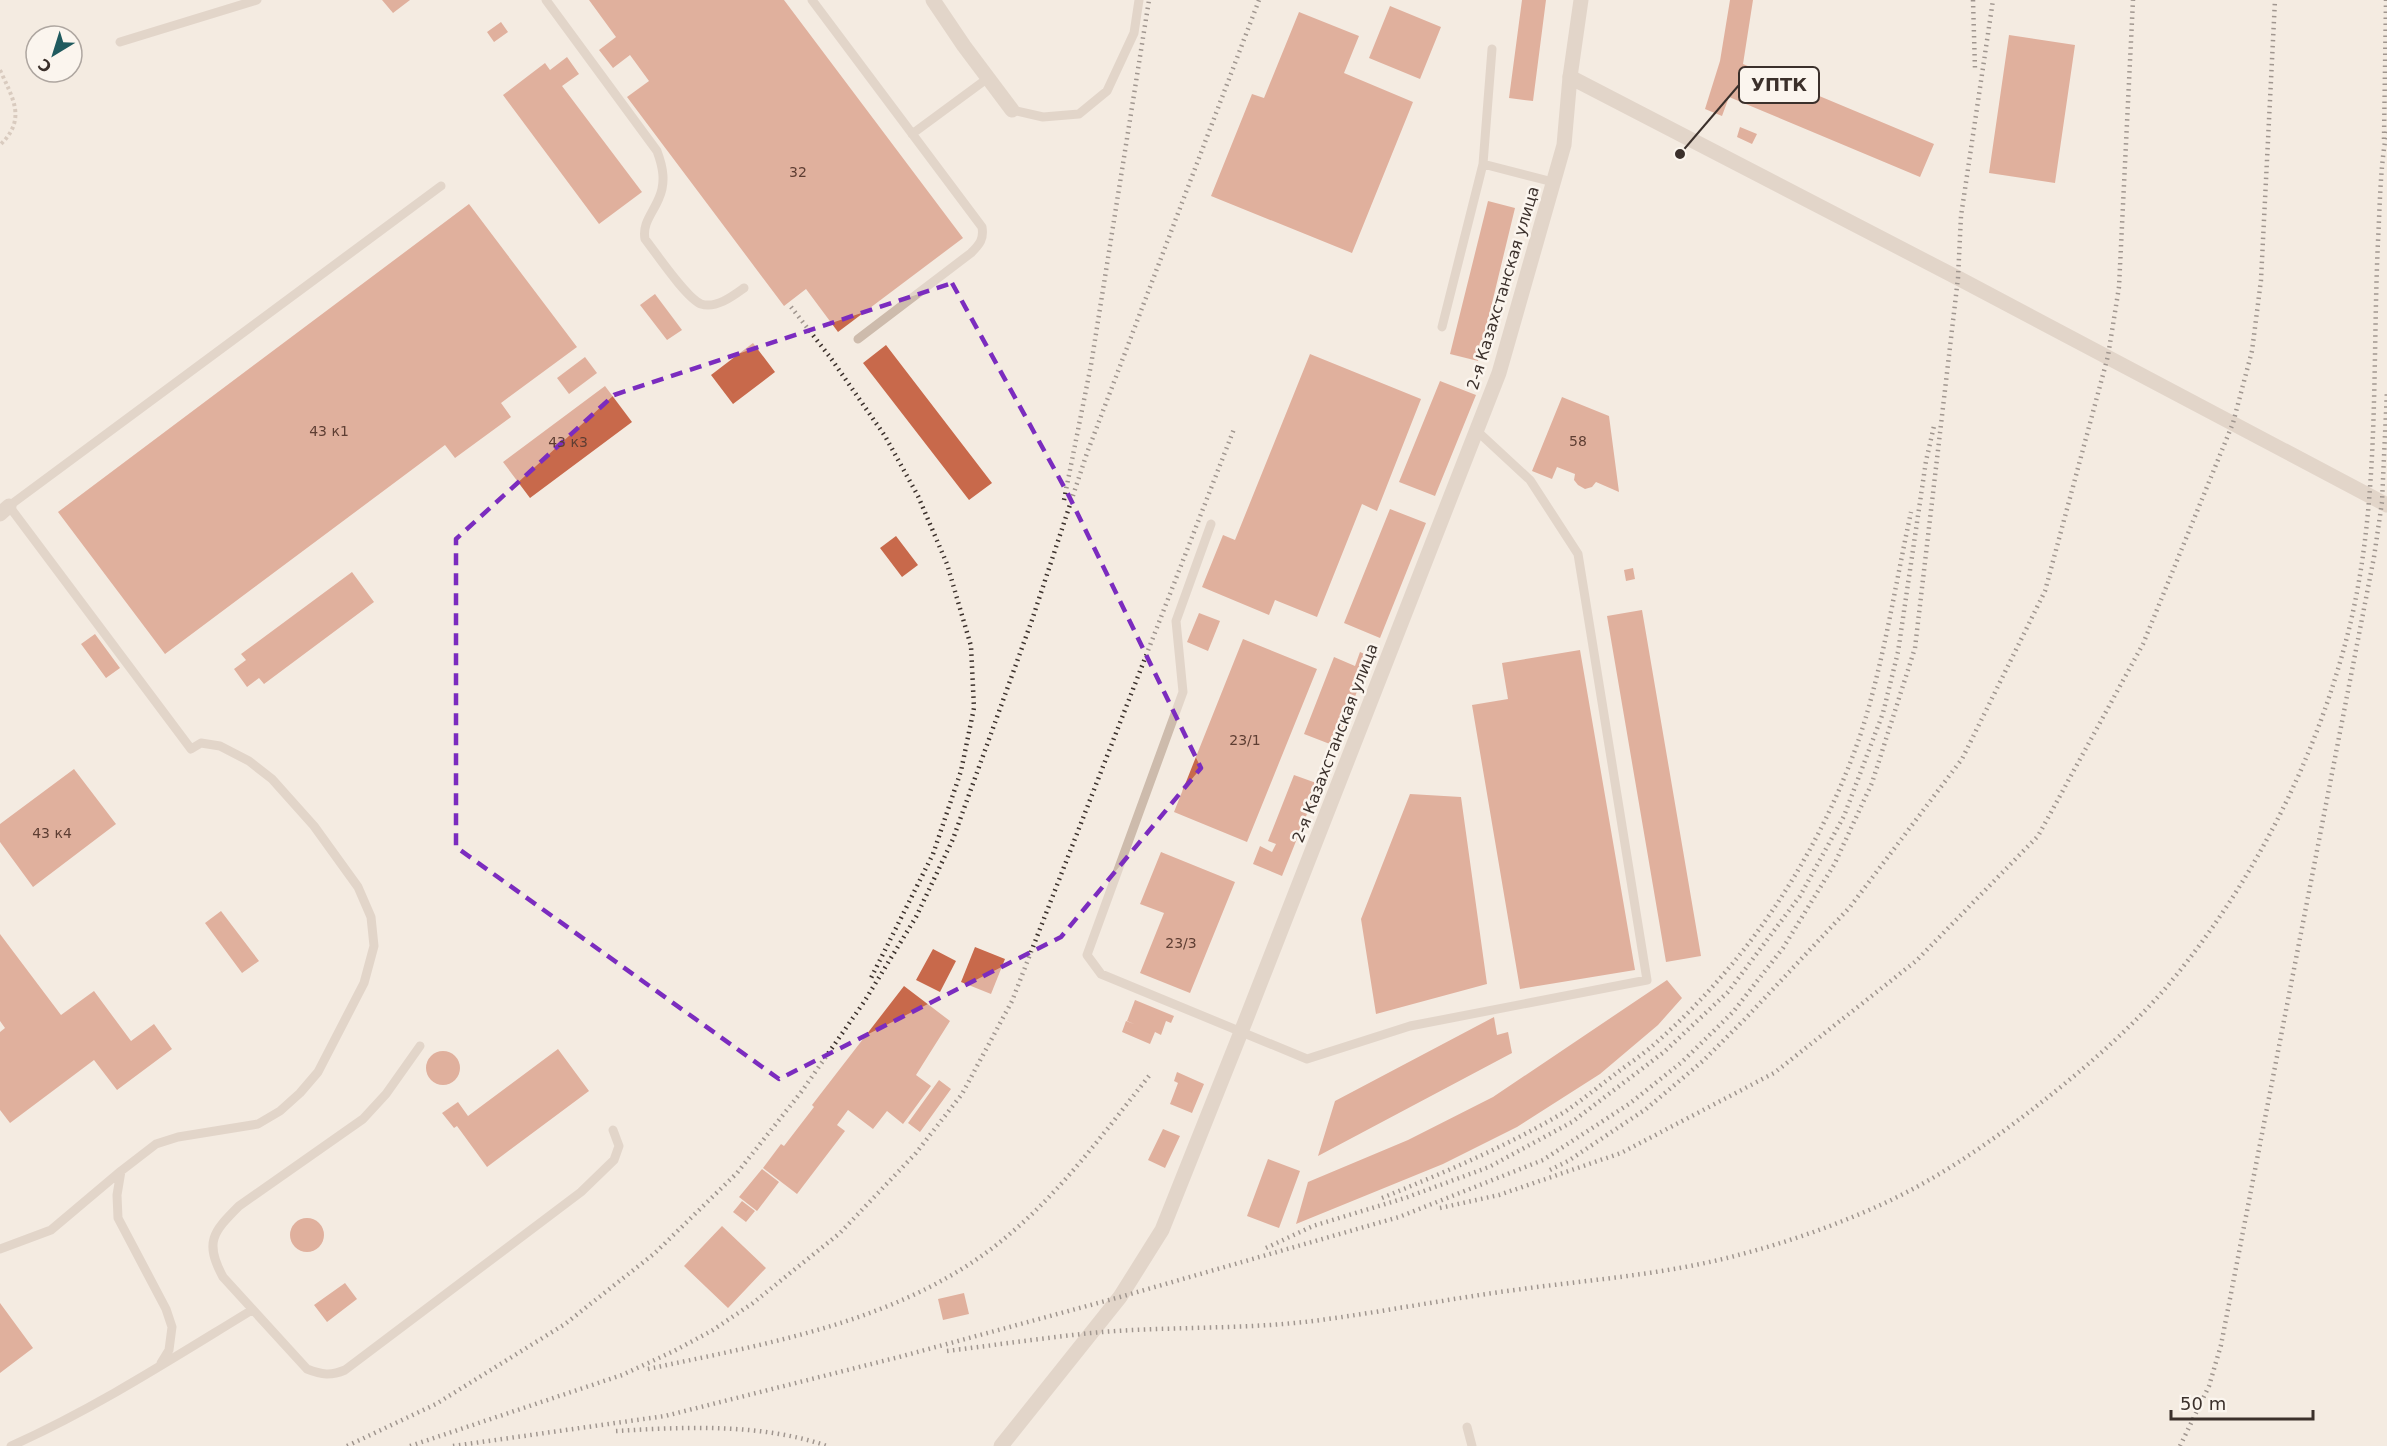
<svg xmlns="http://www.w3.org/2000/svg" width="2387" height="1446" font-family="'DejaVu Sans',sans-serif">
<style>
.building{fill:#c8694b}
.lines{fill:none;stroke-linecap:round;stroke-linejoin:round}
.path{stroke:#b9a596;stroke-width:4;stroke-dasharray:3 3;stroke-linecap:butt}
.service{stroke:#cdbbac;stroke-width:9}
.minor{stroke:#cdbbac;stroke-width:15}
.tertiary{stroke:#cdbbac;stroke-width:15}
.rail{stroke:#3b302b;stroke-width:4.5;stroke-dasharray:1.5 4.5;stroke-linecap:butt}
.marked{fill:none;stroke:#7b2cbf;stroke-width:4.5;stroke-dasharray:12 8;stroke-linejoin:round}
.labels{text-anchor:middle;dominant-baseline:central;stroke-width:5;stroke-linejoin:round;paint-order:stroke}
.number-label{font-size:14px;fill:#5e3e33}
.street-label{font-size:16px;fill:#3b302b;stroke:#fbf5ee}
.leader{fill:none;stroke:#3b302b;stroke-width:2}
.callout-dot{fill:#3b302b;stroke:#fbf5ee;stroke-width:2}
.callout{fill:#fbf5ee;stroke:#3b302b;stroke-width:2}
.callout-label{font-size:18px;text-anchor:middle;font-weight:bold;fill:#3b302b}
</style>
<rect width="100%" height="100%" fill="#f4ebe1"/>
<path class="building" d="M382,0H410L393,13Z
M589,0H784L963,238L838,332L806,289L784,306L627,97L649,81L630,55L613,68L599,50L616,37Z
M1522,0H1546L1533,101L1509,98Z
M1730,0H1753L1743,64L1934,144L1920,177L1729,97L1722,116L1705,109L1720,61Z
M1390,6L1441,27L1420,79L1369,58Z
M1299,12L1359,36L1344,73L1413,102L1352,253L1211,196L1252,94L1264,98Z
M501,22L508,32L494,42L487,32Z
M2009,35L2075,45L2055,183L1989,173Z
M567,57L579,74L562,86L642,192L599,224L503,95L545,63L550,70Z
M1740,127L1757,134L1752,144L1737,137Z
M1488,201L1515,208L1478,361L1450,354Z
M469,204L577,347L501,403L511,417L455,458L445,445L165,654L58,512Z
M655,294L682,330L667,340L640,305Z
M753,343L775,372L733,404L711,375Z
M886,345L992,483L969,500L863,363Z
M1310,354L1421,399L1377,511L1362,504L1317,617L1275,600L1269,615L1202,587L1223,535L1235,540Z
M585,357L597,373L569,394L557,378Z
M1440,381L1476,395L1435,496L1399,482Z
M605,386L632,422L530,498L503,462Z
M1562,397L1609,416L1619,492L1596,482L1592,487L1585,489L1578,485L1574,480L1575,474L1557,467L1552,479L1532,471Z
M1390,509L1426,523L1380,638L1344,623Z
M896,536L918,565L902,577L880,548Z
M1633,568L1635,579L1626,581L1624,570Z
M352,572L374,602L264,684L259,678L247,687L234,669L246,660L241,654Z
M1642,610L1701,956L1666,962L1607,616Z
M1199,613L1220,621L1208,651L1187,642Z
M95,634L120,668L106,678L81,644Z
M1243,639L1317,669L1247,842L1174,812Z
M1580,650L1635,970L1520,989L1472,705L1508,699L1502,663Z
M1360,652L1371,657L1335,746L1304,734L1334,657L1355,666Z
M74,769L116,824L33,887L0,842V824Z
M1294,775L1319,784L1282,876L1253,864L1260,846L1272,852L1276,844L1268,841Z
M1410,794L1461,797L1487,984L1376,1014L1361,919Z
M1161,852L1235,882L1190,993L1140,973L1164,913L1140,904Z
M221,911L259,961L242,973L205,923Z
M0,934L61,1015L94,991L131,1041L154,1024L172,1049L117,1090L94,1060L10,1123L0,1110V1032L5,1028L0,1021Z
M975,947L1005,959L991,994L961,982Z
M933,949L956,961L940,992L916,980Z
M1667,980L1682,998L1658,1025L1600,1074L1517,1127L1443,1164L1296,1224L1308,1182L1408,1140L1493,1097Z
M904,986L950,1021L916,1075L931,1086L903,1124L887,1111L873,1129L848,1110L837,1125L845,1131L797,1194L763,1168L781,1144L784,1146L814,1107L812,1105Z
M1135,1000L1174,1016L1171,1023L1166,1021L1161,1035L1155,1032L1150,1044L1122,1032L1126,1021L1134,1024L1127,1021Z
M1494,1017L1497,1035L1508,1032L1512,1053L1318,1156L1335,1101Z
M558,1049L589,1091L487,1167L457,1126L454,1128L442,1113L458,1102L468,1116Z
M426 1068a17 17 0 1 1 34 0a17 17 0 1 1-34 0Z
M1177,1072L1204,1084L1192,1113L1170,1104L1178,1083L1174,1081Z
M939,1080L951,1089L920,1132L908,1123Z
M1163,1129L1180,1136L1165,1168L1148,1160Z
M1268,1159L1300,1171L1279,1228L1247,1216Z
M762,1169L779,1182L757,1211L739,1197Z
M742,1201L755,1211L746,1222L733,1212Z
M290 1235a17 17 0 1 1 34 0a17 17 0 1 1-34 0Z
M722,1226L766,1268L728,1308L684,1266Z
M345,1283L357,1299L327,1322L314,1305Z
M964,1293L969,1314L943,1320L938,1299Z
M0,1303L33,1348L0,1373Z"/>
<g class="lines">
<path class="path" d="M0,70C13,99 27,119 0,145"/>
<path class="service" d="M546,0L657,151C663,167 666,182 659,198C653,213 642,223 645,239C656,253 686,298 701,304C716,309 733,296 744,288
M812,0L982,227C984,239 980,244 971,253L858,339
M120,42L257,0
M1012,110L1043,117L1079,114L1107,91L1134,33L1139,0
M912,134L988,78
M1483,164L1492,49
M1442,327L1483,164L1553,182
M1211,524L1176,621L1183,692L1087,955L1101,974L1307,1059L1410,1026L1647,980L1578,554L1530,480L1477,431
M420,1046L386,1094L363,1119L239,1206C213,1232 204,1242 223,1277L307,1369C322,1375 331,1376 345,1370L581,1192L614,1160L619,1146L613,1130
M121,1171L117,1195L118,1218L166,1309L172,1327L169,1350L161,1363
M0,1249L51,1230L121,1171L156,1144L178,1137L258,1124L280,1111L300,1093L318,1072L364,983L374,946L371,917L358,887L314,826L272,779L249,761L220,746L201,743L191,749L9,506L441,186
M1467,1427L1472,1446
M11,1446C96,1408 173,1358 252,1310"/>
<path class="minor" d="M933,0L964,46L1012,110
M0,514L9,506
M1001,1446L1120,1297L1162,1230L1245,1022L1499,373L1564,145L1570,77L1958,278L2387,505"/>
<path class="tertiary" d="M1570,77L1581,0"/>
<path class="rail" d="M1973,0L1975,69
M2384,139L2386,0
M791,307L830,357L885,436L918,496L947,564L971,646L974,708L961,771L933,854L871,978
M1064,500L1091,365L1149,0
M1550,1170L1568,1161L1646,1109L1703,1061L1744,1020L1850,907L1962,759L2045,591L2108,356L2119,287L2133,0
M1382,1198C1445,1172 1508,1146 1566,1111C1582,1100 1598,1087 1614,1075C1628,1064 1644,1054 1658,1041C1751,958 1821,851 1861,733C1884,661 1895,586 1911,512
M1440,1208L1499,1195L1621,1153L1774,1073L1916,961L2038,836L2143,644L2233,423L2252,351L2261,280L2275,0
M1266,1248L1313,1226L1405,1198L1489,1167L1572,1122L1664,1052L1728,992L1800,896L1844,816L1883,713L1898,652L1926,461L1934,426
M947,1351C995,1345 1043,1338 1091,1333C1164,1326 1240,1330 1313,1321C1383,1312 1452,1298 1522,1289C1596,1279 1670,1274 1742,1254C1792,1241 1842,1223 1889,1201C1942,1176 1992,1141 2038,1105C2084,1069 2131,1029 2169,984C2254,882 2317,758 2349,629C2380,503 2372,370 2378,241C2380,204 2380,167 2387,130
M648,1369C774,1342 910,1320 1011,1233C1064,1188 1106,1130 1149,1076
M616,1431C685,1427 761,1423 827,1446
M347,1446L436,1404L565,1324L655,1253L737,1173L802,1091L864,1002L916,917L953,839L1032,620L1087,453L1259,0
M410,1446L622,1375L674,1351L713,1330L753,1303L840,1233L916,1153L962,1094L1012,1001L1234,429
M453,1446L665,1416L899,1357L1120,1297L1399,1217L1543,1160L1629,1104L1682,1062L1733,1012L1783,948L1834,865L1872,783L1915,648L1958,278L1961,216L1993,0
M2180,1446L2209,1386L2221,1345L2374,557L2382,502L2387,390"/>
</g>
<path d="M0 0H2387V1446H0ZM952,283L1068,494L1201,768L1061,937L779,1079L456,847V539L614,395Z" fill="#f4ebe1" fill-opacity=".55" fill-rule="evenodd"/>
<path class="marked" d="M952,283L1068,494L1201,768L1061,937L779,1079L456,847V539L614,395Z"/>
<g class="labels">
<g class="number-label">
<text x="798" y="172">32</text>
<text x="329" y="431">43 к1</text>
<text x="1578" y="441">58</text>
<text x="568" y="442">43 к3</text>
<text x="1245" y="740">23/1</text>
<text x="52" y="833">43 к4</text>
<text x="1181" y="943">23/3</text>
</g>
<g class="street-label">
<text transform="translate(1503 288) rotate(-73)">2-я Казахстанская улица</text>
<text transform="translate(1335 743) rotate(-69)">2-я Казахстанская улица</text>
</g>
</g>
<path class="leader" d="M1680 154L1739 85"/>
<circle class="callout-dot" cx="1680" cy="154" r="6"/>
<rect class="callout" x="1739" y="67" width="80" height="36" rx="6"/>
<g class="callout-label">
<text x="1779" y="91">УПТК</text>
</g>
<g transform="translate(54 54) rotate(218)"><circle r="28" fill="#fbf5ee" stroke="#aea6a0" stroke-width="1.5"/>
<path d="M0-4.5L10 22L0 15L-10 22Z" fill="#1f5a5e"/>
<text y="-9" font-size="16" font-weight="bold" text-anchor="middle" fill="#3b302b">С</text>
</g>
<path d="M2171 1410v9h142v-9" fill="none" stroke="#3b302b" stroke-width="3"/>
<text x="2180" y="1410" font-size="18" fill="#3b302b" stroke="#fbf5ee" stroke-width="4.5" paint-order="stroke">50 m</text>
</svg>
